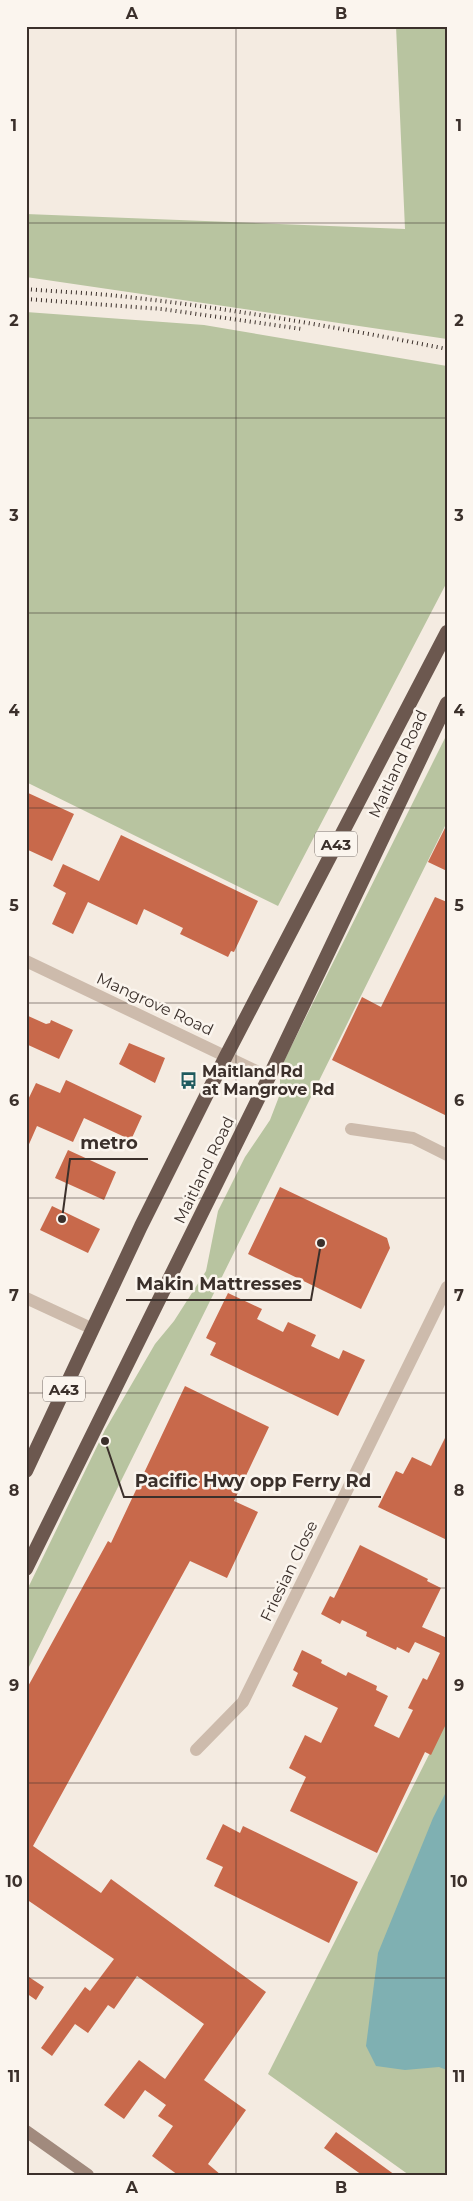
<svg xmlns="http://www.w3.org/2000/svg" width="473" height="2201" font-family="Montserrat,sans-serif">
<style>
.green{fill:#b8c4a0}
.water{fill:#7fb0b2}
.building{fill:#c8694b}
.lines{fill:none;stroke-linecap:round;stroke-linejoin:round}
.minor{stroke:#cdbbac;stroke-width:12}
.secondary{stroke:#a18a7d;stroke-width:12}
.trunk{stroke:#6c584f;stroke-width:14}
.rail{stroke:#3b302b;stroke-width:4;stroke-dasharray:1 4;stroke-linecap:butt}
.grid{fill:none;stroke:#3b302b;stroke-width:1;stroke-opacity:0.55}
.labels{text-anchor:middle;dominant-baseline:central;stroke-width:5;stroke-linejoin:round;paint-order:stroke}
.shield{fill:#fbf5ee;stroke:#756b66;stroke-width:1}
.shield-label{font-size:15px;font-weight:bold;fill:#3b302b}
.street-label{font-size:16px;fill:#3b302b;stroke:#fbf5ee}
.poi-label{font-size:16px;font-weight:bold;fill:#3b302b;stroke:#fbf5ee;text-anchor:start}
.leader{fill:none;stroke:#3b302b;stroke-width:2}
.callout-dot{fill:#3b302b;stroke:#fbf5ee;stroke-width:2}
.callout-label{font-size:18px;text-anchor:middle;font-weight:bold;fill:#3b302b;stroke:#fbf5ee;stroke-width:5;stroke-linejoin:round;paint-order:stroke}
.neatline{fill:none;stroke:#3b302b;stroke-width:2}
.grid-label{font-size:16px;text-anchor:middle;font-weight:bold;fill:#3b302b}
</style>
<rect width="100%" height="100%" fill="#f4ebe1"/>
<path class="green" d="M396,26H447V339L26,277V214L405,229Z
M26,312L204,325L447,366V582L278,906L26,782Z
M447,734V822L26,1673V1592L105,1430L155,1344L174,1321L206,1271L218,1211L245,1157L270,1120L280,1094V1069Z
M447,1719V2175H409L268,2074Z"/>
<path class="water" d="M447,1790V2070L439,2067L405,2070L376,2066L366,2046L378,1953L433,1818Z"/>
<path class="building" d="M26,792L74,814L52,861L26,849Z
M447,824V871L428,862Z
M121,835L258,901L234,952L231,951L228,957L180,934L183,928L144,909L137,925L88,902L73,934L52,924L66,893L53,886L63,864L99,881Z
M435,897L447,902V1116L332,1060L362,997L381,1007Z
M26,1015L46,1024L50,1023L51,1020L73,1030L59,1059L26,1044Z
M129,1043L165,1058L155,1083L119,1064Z
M66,1080L142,1116L131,1140L84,1118L73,1142L37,1126L26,1151V1104L36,1083L60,1093Z
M68,1150L116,1172L104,1200L55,1178Z
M280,1187L387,1238L390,1248L361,1309L248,1254Z
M52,1206L100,1229L88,1253L40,1230Z
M228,1293L262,1309L257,1319L283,1332L288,1322L316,1335L311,1346L339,1359L343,1350L365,1360L338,1416L210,1355L216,1343L206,1338Z
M185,1386L269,1427L234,1501L258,1512L227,1578L190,1561L33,1846L101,1893L111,1879L266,1992L204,2080L246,2110L208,2164L221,2175H178L152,2156L173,2126L158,2116L166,2105L145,2090L124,2119L104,2105L139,2060L165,2079L204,2024L137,1976L114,2009L108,2005L88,2033L75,2024L52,2056L41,2048L85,1987L90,1991L114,1959L26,1899V1690L108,1541L111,1543Z
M447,1434V1540L378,1507L396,1471L403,1474L412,1457L431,1466Z
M360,1545L428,1579L427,1581L441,1588L422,1627L447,1638V1722L431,1755L425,1752L377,1853L290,1811L306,1777L289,1768L305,1735L321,1743L338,1708L292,1686L298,1673L293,1670L302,1650L322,1660L321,1663L346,1676L348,1672L377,1686L376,1690L388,1696L374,1726L399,1738L413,1710L408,1708L423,1678L427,1680L440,1653L415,1642L409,1653L397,1647L396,1650L366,1636L367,1632L342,1620L340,1624L321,1614L330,1596L334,1598Z
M223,1824L240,1833L243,1826L358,1882L329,1943L214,1886L223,1867L206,1859Z
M26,1975L44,1987L36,2000L26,1993Z
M336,2132L395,2175H362L324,2148Z"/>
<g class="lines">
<path class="minor" d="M26,961L269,1077
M351,1129L413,1138L447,1155
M26,1298L93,1329
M196,1750L243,1702L447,1287"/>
<path class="secondary" d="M26,2131L88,2175"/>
<path class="trunk" d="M26,1471L141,1226L226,1056L447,632
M26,1569L269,1077L447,703"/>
<path class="rail" d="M26,289C60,292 95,293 128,297C235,309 341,328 447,349
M26,299L162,309L302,329"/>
</g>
<path class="grid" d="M236,26V2175M26,223H447M26,418H447M26,613H447M26,808H447M26,1003H447M26,1198H447M26,1393H447M26,1588H447M26,1783H447M26,1978H447"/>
<defs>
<symbol id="bus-bare" viewBox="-9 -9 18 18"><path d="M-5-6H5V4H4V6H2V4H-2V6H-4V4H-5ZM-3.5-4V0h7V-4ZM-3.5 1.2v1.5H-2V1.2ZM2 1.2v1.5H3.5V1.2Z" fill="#1f5a5e" stroke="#fbf5ee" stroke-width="2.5" paint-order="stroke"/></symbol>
</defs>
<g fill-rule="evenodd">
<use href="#bus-bare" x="176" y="1068" width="25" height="25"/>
</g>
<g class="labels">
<g class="shield">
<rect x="315" y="831.5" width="42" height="25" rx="4"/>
<rect x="43" y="1376.5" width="42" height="25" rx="4"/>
</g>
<g class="shield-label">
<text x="336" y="844">A43</text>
<text x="64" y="1389">A43</text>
</g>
<g class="street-label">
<text transform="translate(398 764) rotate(-65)">Maitland Road</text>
<text transform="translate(155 1004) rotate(25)">Mangrove Road</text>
<text transform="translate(204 1170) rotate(-64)">Maitland Road</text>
<text transform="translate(289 1571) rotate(-64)">Friesian Close</text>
</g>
<g class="poi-label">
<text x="202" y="1071">Maitland Rd<tspan x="202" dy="18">at Mangrove Rd</tspan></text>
</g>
</g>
<path class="leader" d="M62 1219L70 1159H148M321 1243L311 1300H126M105 1441L124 1497H381"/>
<g class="callout-dot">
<circle cx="62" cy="1219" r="5"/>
<circle cx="321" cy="1243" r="5"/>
<circle cx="105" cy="1441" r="5"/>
</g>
<g class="callout-label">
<text x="109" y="1149">metro</text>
<text x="219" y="1290">Makin Mattresses</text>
<text x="253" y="1487">Pacific Hwy opp Ferry Rd</text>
</g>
<rect width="473" height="2201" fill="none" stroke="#fbf5ee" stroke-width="55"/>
<rect x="28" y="28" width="418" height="2146" class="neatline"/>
<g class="grid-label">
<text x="132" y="19">A</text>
<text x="341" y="19">B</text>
<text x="14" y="131">1</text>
<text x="459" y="131">1</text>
<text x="14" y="326">2</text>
<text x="459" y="326">2</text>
<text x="14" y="521">3</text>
<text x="459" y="521">3</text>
<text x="14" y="716">4</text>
<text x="459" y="716">4</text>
<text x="14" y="911">5</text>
<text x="459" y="911">5</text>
<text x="14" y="1106">6</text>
<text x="459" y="1106">6</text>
<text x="14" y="1301">7</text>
<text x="459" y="1301">7</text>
<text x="14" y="1496">8</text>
<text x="459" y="1496">8</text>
<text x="14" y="1691">9</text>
<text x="459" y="1691">9</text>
<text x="14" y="1887">10</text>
<text x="459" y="1887">10</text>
<text x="14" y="2082">11</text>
<text x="459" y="2082">11</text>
<text x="132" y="2193">A</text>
<text x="341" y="2193">B</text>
</g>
</svg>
